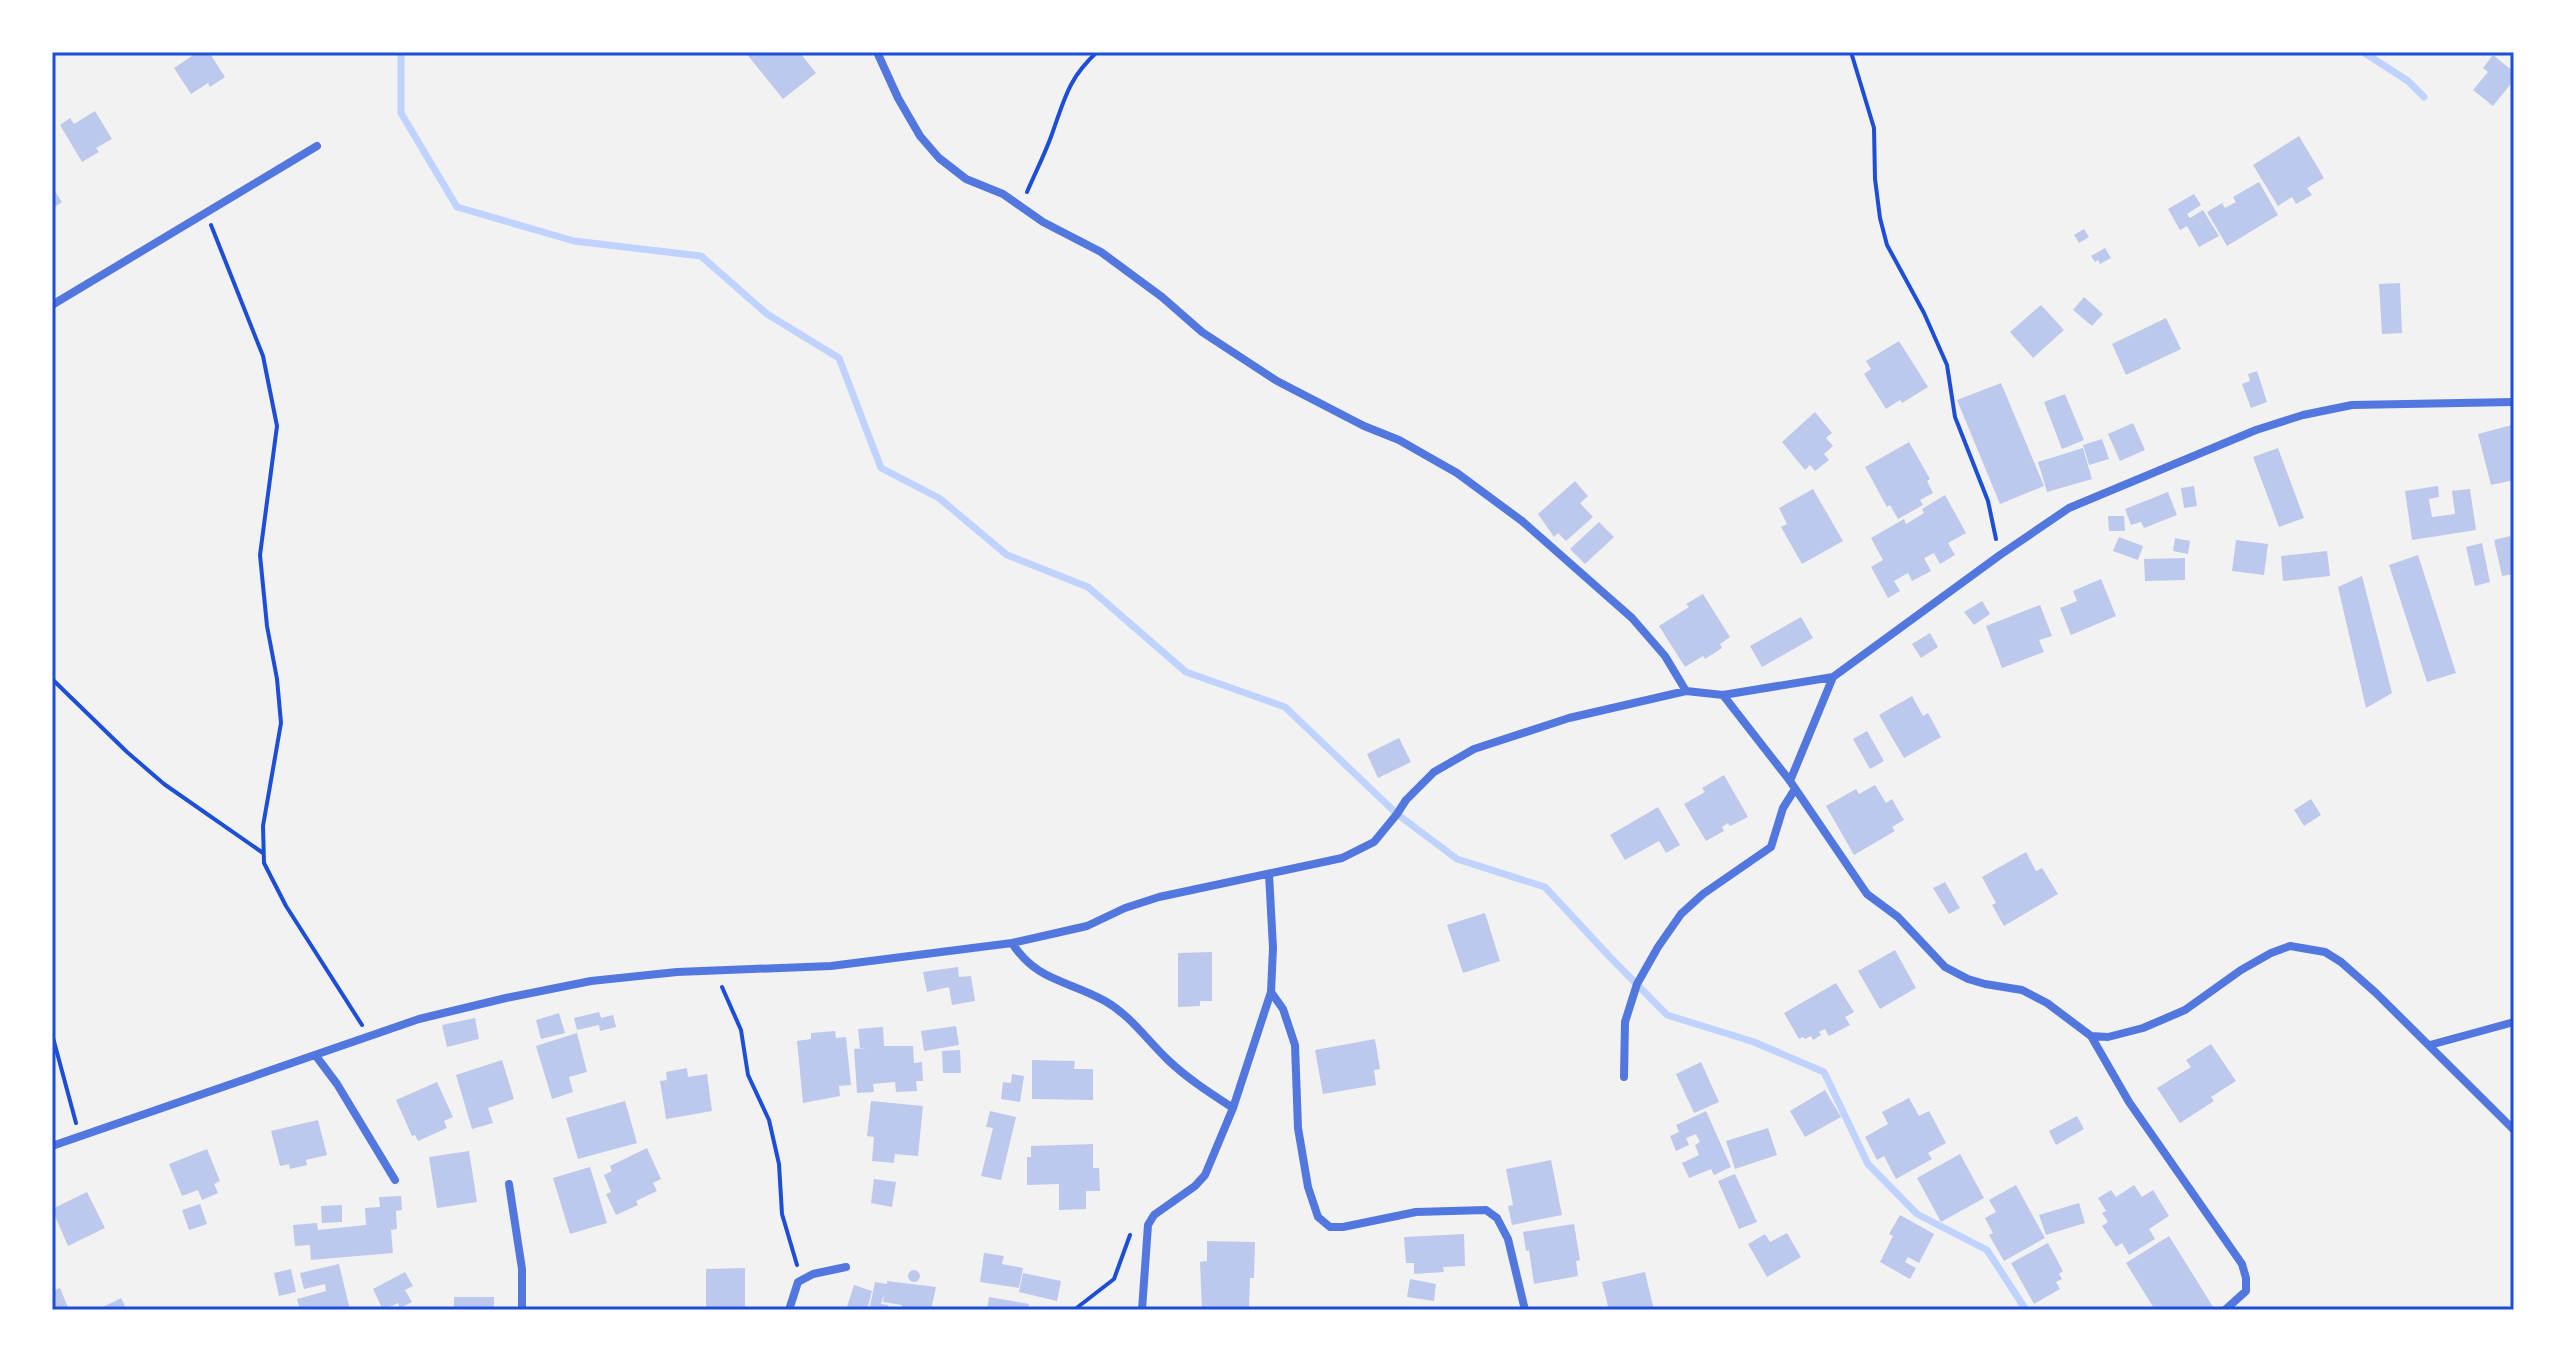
<svg xmlns="http://www.w3.org/2000/svg" width="2566" height="1362" font-family="'Nunito Sans',sans-serif">
<style>
.lines{fill:none;stroke-linecap:round;stroke-linejoin:round}
.stream{stroke:#bfd3fe;stroke-width:7}
.building{fill:#bdc9ec}
.path{stroke:#1d4ed8;stroke-width:4}
.minor{stroke:#5277de;stroke-width:8}
.neatline{fill:none;stroke:#1d4ed8;stroke-width:3}
</style>
<rect width="100%" height="100%" fill="#f2f2f2"/>
<g class="lines">
<path class="stream" d="M401,52V113L457,207L574,241L701,256L767,314L839,358L881,468L939,498L1007,555L1088,587L1186,672L1285,707L1397,814L1457,859L1545,887L1608,955L1667,1015L1754,1042L1824,1072L1868,1164L1917,1214L1987,1250L2026,1310
M2363,52L2408,81L2424,97"/>
</g>
<path class="building" d="M198,52H209L225,77L210,87L208,83L191,94L174,68Z
M745,52H803L801,54L816,73L783,99Z
M2493,55L2514,72V80L2493,106L2473,90L2488,72L2483,68Z
M95,111L112,139L96,148L99,152L82,162L60,125L70,118L74,124Z
M2299,136L2324,178L2307,188L2312,195L2296,204L2292,197L2278,206L2253,165Z
M2259,182L2278,215L2227,246L2207,212L2222,203L2225,208L2236,202L2233,197Z
M52,187L62,202L52,209Z
M2194,194L2201,205L2187,214L2190,218L2203,210L2219,236L2199,247L2187,226L2180,230L2168,209Z
M2084,229L2089,237L2079,243L2074,235Z
M2105,248L2111,258L2100,264L2098,260L2095,262L2091,256Z
M2400,283L2402,333L2382,334L2379,284Z
M2084,297L2103,314L2092,326L2073,310Z
M2041,305L2064,330L2033,358L2010,332Z
M2166,318L2181,349L2126,375L2112,344Z
M1899,341L1928,387L1902,403L1900,400L1886,409L1864,374L1871,369L1866,361Z
M2257,371L2267,402L2251,408L2242,384L2250,381L2248,374Z
M2001,383L2044,486L2000,504L1957,400Z
M2065,394L2084,440L2062,449L2044,402Z
M1815,412L1832,433L1826,438L1833,446L1824,454L1829,460L1815,471L1810,465L1805,470L1782,442Z
M2133,423L2145,450L2120,461L2108,434Z
M2512,425L2514,480L2491,485L2478,434Z
M2102,439L2109,459L2089,465L2083,445Z
M1909,442L1930,479L1927,481L1933,493L1920,500L1923,505L1898,519L1890,505L1887,507L1865,467Z
M2083,448L2092,479L2047,492L2038,462Z
M2278,448L2304,518L2279,527L2253,457Z
M1575,481L1588,496L1580,503L1593,517L1566,541L1558,533L1554,537L1538,514Z
M2194,486L2197,506L2184,508L2181,488Z
M2438,486L2439,497L2429,499L2432,517L2455,514L2452,491L2470,489L2476,530L2412,540L2405,491Z
M1813,489L1843,541L1802,564L1781,527L1787,524L1779,508Z
M2168,492L2177,515L2144,528L2141,522L2131,525L2125,509Z
M1945,495L1966,533L1948,543L1955,555L1940,564L1934,553L1924,558L1931,571L1912,581L1908,573L1894,581L1900,591L1888,598L1871,567L1883,560L1871,538L1904,519L1906,524L1924,513L1922,509Z
M2108,516H2124L2125,531H2109Z
M1599,522L1614,537L1585,564L1570,549Z
M2510,536L2514,550V574L2502,576L2494,540Z
M2119,537L2143,546L2138,560L2113,551Z
M2175,538L2190,541L2188,554L2173,551Z
M2236,540L2268,544L2264,575L2232,571Z
M2482,543L2490,582L2475,586L2466,547Z
M2327,551L2330,576L2283,581L2281,556Z
M2418,555L2456,673L2427,682L2389,565Z
M2185,558V580L2145,581L2144,559Z
M2362,576L2392,693L2366,708L2338,587Z
M2101,579L2116,616L2071,635L2060,608L2077,601L2073,591Z
M1703,594L1730,637L1720,644L1722,648L1705,659L1703,656L1685,667L1659,626L1689,607L1686,604Z
M1982,601L1990,614L1974,625L1964,612Z
M2040,605L2052,636L2039,640L2044,652L2002,668L1986,626Z
M1801,617L1813,638L1762,667L1750,646Z
M1930,633L1938,647L1921,658L1912,644Z
M1912,696L1923,716L1928,713L1941,737L1904,758L1879,715Z
M1867,731L1884,761L1870,769L1853,739Z
M1399,738L1411,762L1378,778L1367,754Z
M1724,775L1748,817L1730,826L1728,823L1722,827L1724,831L1706,841L1684,804L1705,792L1702,788Z
M1875,785L1886,803L1892,799L1904,820L1892,827L1895,831L1854,855L1826,806L1856,789L1859,794Z
M2311,799L2321,815L2304,826L2294,810Z
M1658,807L1680,845L1666,853L1659,841L1625,860L1610,835Z
M2026,852L2036,871L2042,868L2058,894L2004,926L1992,905L1996,903L1982,877Z
M1945,882L1960,908L1949,914L1933,888Z
M1485,913L1500,961L1463,973L1447,925Z
M1895,950L1916,988L1880,1009L1858,971Z
M1212,952V1001H1200V1006L1178,1007V953Z
M958,967L959,977L971,976L975,1001L952,1005L949,987L927,992L923,972Z
M1836,983L1854,1012L1845,1017L1850,1025L1829,1036L1825,1029L1819,1032L1821,1035L1813,1040L1811,1036L1805,1039L1803,1037L1799,1039L1784,1013Z
M599,1012L601,1018L613,1015L616,1027L600,1031L599,1025L577,1030L574,1018Z
M559,1013L565,1033L541,1039L536,1020Z
M475,1018L479,1039L447,1047L442,1025Z
M956,1026L959,1045L924,1051L921,1031Z
M883,1027L884,1046H913L914,1063L922,1062L923,1081H916L917,1091L896,1092L895,1082L873,1084L874,1092L857,1093L854,1049L866,1048H860L858,1029Z
M835,1031L836,1038L846,1037L851,1085L839,1086L840,1096L803,1103L797,1041L811,1039V1033Z
M577,1033L587,1072L569,1077L573,1092L552,1099L536,1046Z
M1375,1039L1380,1069L1374,1070L1376,1085L1323,1094L1315,1050Z
M2211,1044L2236,1081L2211,1097L2214,1101L2180,1123L2157,1088L2191,1067L2186,1060Z
M960,1050L961,1073H943L942,1051Z
M502,1060L514,1099L488,1108L493,1123L472,1129L456,1075Z
M1032,1060L1075,1061L1074,1069H1093V1100L1032,1099Z
M1701,1062L1719,1102L1694,1113L1676,1074Z
M687,1068L688,1077L707,1074L712,1111L666,1119L660,1081L667,1080L666,1072Z
M1012,1074L1024,1076L1020,1102L1001,1099L1003,1082L1011,1083Z
M437,1082L453,1117L444,1121L447,1128L418,1141L415,1135L412,1136L396,1100Z
M1825,1090L1841,1117L1805,1137L1790,1111Z
M1909,1098L1919,1116L1929,1111L1946,1143L1928,1153L1932,1159L1896,1179L1884,1156L1877,1160L1865,1137L1888,1124L1882,1112Z
M625,1101L637,1143L578,1159L566,1118Z
M871,1101L923,1106L918,1156L895,1154L894,1163L872,1161L874,1137L867,1136Z
M990,1111L1016,1117L1001,1180L981,1176L993,1128L986,1127Z
M1706,1111L1731,1167L1714,1175L1711,1169L1689,1178L1682,1163L1699,1155L1695,1145L1700,1142L1696,1134L1686,1138L1689,1145L1676,1151L1670,1136L1679,1132L1676,1125Z
M2077,1116L2084,1129L2056,1145L2049,1131Z
M318,1120L327,1155L306,1160L307,1165L290,1169L289,1164L280,1166L271,1131Z
M1768,1128L1777,1155L1735,1169L1726,1141Z
M1093,1144V1168H1099L1100,1191H1086V1209L1059,1210V1184L1027,1185V1157H1031V1146Z
M647,1148L661,1179L653,1183L657,1191L636,1201L638,1205L616,1215L606,1194L611,1192L604,1175L612,1171L610,1166Z
M207,1149L220,1181L214,1184L218,1193L202,1200L198,1190L182,1196L169,1164Z
M469,1151L477,1202L437,1208L429,1157Z
M1960,1154L1984,1198L1941,1222L1917,1178Z
M1551,1160L1562,1215L1512,1225L1508,1206L1513,1205L1506,1169Z
M590,1167L607,1223L570,1234L553,1178Z
M1735,1174L1757,1222L1739,1229L1718,1181Z
M874,1179L896,1182L892,1207L871,1203Z
M2016,1185L2045,1238L2004,1261L1989,1235L1993,1233L1985,1218L1996,1212L1989,1200Z
M2134,1185L2142,1197L2153,1190L2169,1216L2149,1229L2155,1239L2129,1255L2122,1243L2116,1247L2102,1226L2108,1222L2102,1213L2106,1211L2098,1198L2111,1190L2116,1197Z
M87,1192L105,1228L68,1246L52,1209Z
M401,1196L402,1210L396,1211L397,1229L391,1230L393,1253L311,1260L310,1245L295,1246L293,1225L317,1223L318,1230L366,1225L365,1208L380,1207L379,1197Z
M2079,1203L2085,1223L2046,1235L2039,1215Z
M200,1204L207,1224L189,1230L182,1210Z
M342,1205V1222L322,1223L321,1206Z
M1900,1215L1934,1234L1919,1263L1908,1257L1905,1262L1916,1268L1910,1279L1880,1262L1893,1236L1889,1234Z
M1574,1224L1580,1260L1576,1261L1578,1276L1534,1284L1529,1250L1526,1251L1523,1232Z
M1787,1233L1801,1257L1767,1277L1748,1244L1765,1234L1770,1242Z
M1464,1234L1465,1266L1443,1267L1444,1272L1414,1274V1263H1406L1404,1237Z
M2169,1236L2215,1310H2155L2126,1263Z
M1207,1241L1255,1242L1254,1278H1250L1249,1310H1202L1200,1262L1207,1261Z
M2048,1243L2063,1271L2059,1274L2062,1279L2056,1282L2060,1289L2034,1304L2011,1263Z
M984,1253L1004,1256L1002,1264L1023,1268L1019,1288L980,1282Z
M339,1264L350,1310H300L297,1299L326,1291L325,1284L304,1289L300,1273Z
M745,1268V1310H706V1269Z
M291,1269L296,1292L279,1296L274,1273Z
M908 1276a6 6 0 1 1 12 0a6 6 0 1 1-12 0Z
M405,1272L413,1286L405,1290L412,1302L400,1308L398,1303L383,1310L373,1289Z
M1645,1272L1654,1310H1609L1602,1282Z
M1023,1273L1061,1281L1057,1301L1019,1292Z
M1410,1279L1436,1284L1434,1301L1407,1297Z
M887,1281L936,1287L931,1310H901L902,1305L883,1302L884,1294L881,1304L888,1305L887,1310H869L875,1282L887,1284Z
M854,1285L872,1291L867,1310H846Z
M60,1288L69,1310H52V1291Z
M454,1297H494V1310H454Z
M989,1297L1029,1304L1027,1310H987Z
M121,1298L127,1310H97Z"/>
<g class="lines">
<path class="path" d="M1851,52L1874,128L1875,179L1880,218L1887,245L1924,313L1947,365L1955,417L1988,501L1996,539
M1027,192C1035,173 1045,154 1052,134C1065,98 1068,79 1097,52
M211,225L263,356L277,426L260,555L267,626L277,679L281,723L263,826L264,863L286,906L362,1025
M52,679L127,752L164,784L263,853
M52,936V952
M722,987L741,1030L748,1075L769,1120L779,1164L782,1214L797,1265
M52,1034L76,1123
M1074,1310L1114,1279L1130,1235"/>
<path class="minor" d="M877,52L898,98L920,136L939,158L966,179L1003,194L1043,222L1101,252L1162,297L1202,332L1277,381L1364,426L1399,440L1457,473L1522,521L1632,618L1665,656L1686,691
M52,305L317,146
M1723,695L1790,781L1867,894L1898,917L1945,967L1968,979L1985,984L2022,990L2047,1003L2091,1036L2108,1037L2143,1028L2185,1010L2241,970L2271,953L2290,946L2325,952L2341,962L2376,993L2514,1130
M1790,781L1833,677
M1012,943C1037,982 1068,980 1105,1001C1130,1015 1147,1040 1168,1060C1188,1079 1210,1093 1233,1108
M1271,992L1283,1009L1295,1045L1298,1128L1308,1187L1318,1217L1330,1227H1343L1416,1212L1486,1210L1497,1218L1508,1239L1525,1310
M2091,1036L2129,1102L2242,1264L2246,1278V1291L2225,1310
M2430,1045L2514,1022
M316,1056L337,1084L395,1180
M1624,1077L1625,1022L1637,984L1658,947L1681,914L1703,894L1771,847L1783,808L1795,789
M52,1146L419,1019L506,998L591,981L677,972L831,966L1012,943L1087,926L1125,908L1159,897L1342,858L1374,842L1397,814L1406,800L1434,772L1474,749L1569,718L1686,691L1723,695L1833,677L2000,555L2069,508L2256,430L2303,415L2352,405L2514,402
M509,1184L522,1269V1310
M789,1310L798,1282L813,1274L846,1267
M1142,1310L1148,1225L1154,1215L1195,1186L1205,1175L1233,1108L1271,992L1273,948L1269,874"/>
</g>
<rect width="2566" height="1362" fill="none" stroke="#ffffff" stroke-width="108"/>
<rect x="54" y="54" width="2458" height="1254" class="neatline"/>
</svg>
